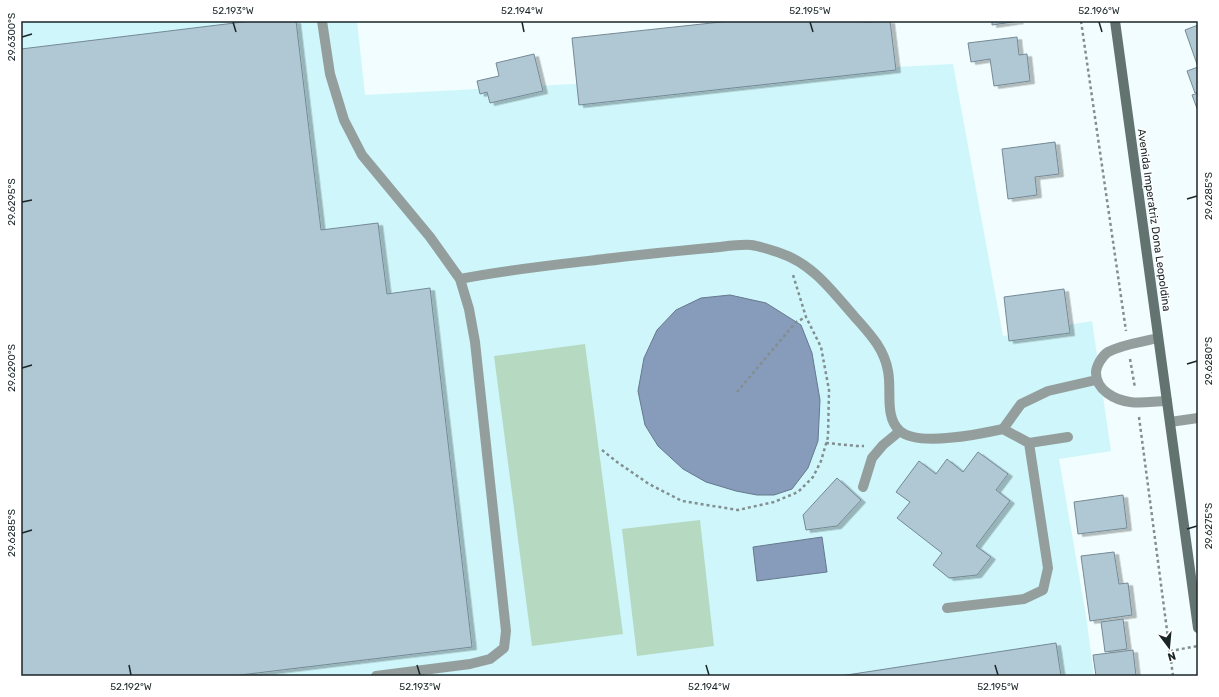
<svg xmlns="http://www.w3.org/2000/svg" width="1219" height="697" font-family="Rubik,sans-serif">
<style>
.built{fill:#cef6fb}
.green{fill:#b6d9c1}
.water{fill:#879cba;stroke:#66788e}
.building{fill:#b0c7d4;stroke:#748995;filter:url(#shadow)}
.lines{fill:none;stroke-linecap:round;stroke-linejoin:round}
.path{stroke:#828e8f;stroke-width:2.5;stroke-dasharray:3 3;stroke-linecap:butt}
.service{stroke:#949f9d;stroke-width:10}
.minor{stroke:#949f9d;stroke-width:10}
.secondary{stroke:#637470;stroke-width:10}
.ticks{fill:none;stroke:#1a2527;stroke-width:1.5}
.labels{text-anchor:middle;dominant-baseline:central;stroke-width:3;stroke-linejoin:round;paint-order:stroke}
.street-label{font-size:11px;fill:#1a2527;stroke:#fff}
.neatline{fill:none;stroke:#1a2527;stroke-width:1.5}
.ticks-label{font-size:10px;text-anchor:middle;fill:#1a2527}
</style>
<defs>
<filter id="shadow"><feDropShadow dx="4.5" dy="2.5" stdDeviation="0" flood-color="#0004"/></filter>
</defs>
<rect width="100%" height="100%" fill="#f1fdfe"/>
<path class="built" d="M21,21H357L365,95L953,64L1003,336L1092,321L1111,451L1059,459L1086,616L1094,676H21Z"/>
<path class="green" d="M585,344L623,634L532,646L494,356Z
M700,520L714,646L637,656L622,529Z"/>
<path class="water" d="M730,295L766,303L801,325L812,353L820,400L818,441L808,468L792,489L774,495H757L736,491L706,482L683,469L658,446L645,425L638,391L644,358L657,330L676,310L701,298Z
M822,537L827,572L757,581L753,547Z"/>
<path class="building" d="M251,21H296L321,230L378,223L387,294L430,288L472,647L232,676H21V49Z
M730,21H863V22L890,21L896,70L579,105L572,38Z
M992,21H1019L992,25Z
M1198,25V92L1195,93L1187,71L1198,67L1185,30Z
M1017,37L1019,55L1027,54L1030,81L994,86L990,59L971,62L968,43Z
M534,54L543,91L490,103L487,92L480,94L477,81L499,76L496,63Z
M1198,93V111L1192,95Z
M1055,142L1059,174L1035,177L1037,195L1008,199L1002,149Z
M1064,289L1070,333L1009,341L1004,297Z
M978,452L1008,474L996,490L1010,501L976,546L991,557L977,575L949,578L933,565L942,553L897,518L910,502L896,492L919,461L936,474L947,459L963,472Z
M837,478L861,500L837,526L806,530L803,515Z
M1123,495L1127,528L1078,534L1074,502Z
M1114,552L1119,584L1128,583L1132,615L1090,621L1081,556Z
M1123,619L1127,649L1105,652L1101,622Z
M1056,643L1061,676H840Z
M1133,650L1136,676H1096L1093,655Z"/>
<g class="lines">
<path class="path" d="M1081,21L1126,331
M1130,359L1135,388
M737,392L796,322L806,317
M1139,417L1173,676
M826,443L857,446H864
M602,450L617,462L649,484L682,501L738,510L774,502L798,492L813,477L821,461L828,437L829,390L821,347L806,317L793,275
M1170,651L1198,646"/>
<path class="service" d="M322,21L330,74L344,120L362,155L430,237L460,279L469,309L475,342L506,631L504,648L490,659L470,664L376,676
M460,279C510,269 562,264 613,258C645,254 677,251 709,248C722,247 738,244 751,245C760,246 771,250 780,253C813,264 832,291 854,316C869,333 884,348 888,371C892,390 884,417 900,431C919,447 980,434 1003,429L1021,404L1048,391L1096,380
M1158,338C1142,342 1123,344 1108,352C1102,356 1096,366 1096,373C1096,390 1115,400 1130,402C1142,404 1155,401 1167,401
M1029,443L1068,437
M863,487L872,458L883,445L900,431
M947,608L1024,599L1043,590L1048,568L1029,443L1003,429"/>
<path class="minor" d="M1170,422L1198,418"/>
<path class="secondary" d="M1115,21L1198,628"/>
</g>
<path class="ticks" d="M233,22L236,32M522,22L524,32M810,22L813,32M1099,22L1102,32M22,37L32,34M1187,199L1197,196M22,202L32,200M1187,364L1197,361M22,368L32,365M1187,529L1197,526M22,533L32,530M129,665L131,675M417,665L420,675M706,665L709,675M995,665L998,675"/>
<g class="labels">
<g class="street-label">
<text transform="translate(1154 220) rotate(82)">Avenida Imperatriz Dona Leopoldina</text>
</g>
</g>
<rect width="1219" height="697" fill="none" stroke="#ffffff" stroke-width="44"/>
<g transform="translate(1169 647) rotate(164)" stroke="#ffffff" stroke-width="3" paint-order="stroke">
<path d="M0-3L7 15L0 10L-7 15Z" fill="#1a2527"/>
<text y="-6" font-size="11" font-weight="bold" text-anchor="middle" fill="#1a2527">N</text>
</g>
<rect x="22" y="22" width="1175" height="653" class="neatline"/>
<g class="ticks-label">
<text x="233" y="14">52.193°W</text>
<text x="522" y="14">52.194°W</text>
<text x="810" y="14">52.195°W</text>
<text x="1099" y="14">52.196°W</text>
<text transform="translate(11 37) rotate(-90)" y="4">29.6300°S</text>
<text transform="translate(1208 196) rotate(-90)" y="4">29.6285°S</text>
<text transform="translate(11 202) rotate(-90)" y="4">29.6295°S</text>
<text transform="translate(1208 361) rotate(-90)" y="4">29.6280°S</text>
<text transform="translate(11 368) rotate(-90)" y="4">29.6290°S</text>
<text transform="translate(1208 526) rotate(-90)" y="4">29.6275°S</text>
<text transform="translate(11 533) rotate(-90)" y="4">29.6285°S</text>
<text x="131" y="690">52.192°W</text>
<text x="420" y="690">52.193°W</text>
<text x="709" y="690">52.194°W</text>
<text x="998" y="690">52.195°W</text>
</g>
</svg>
